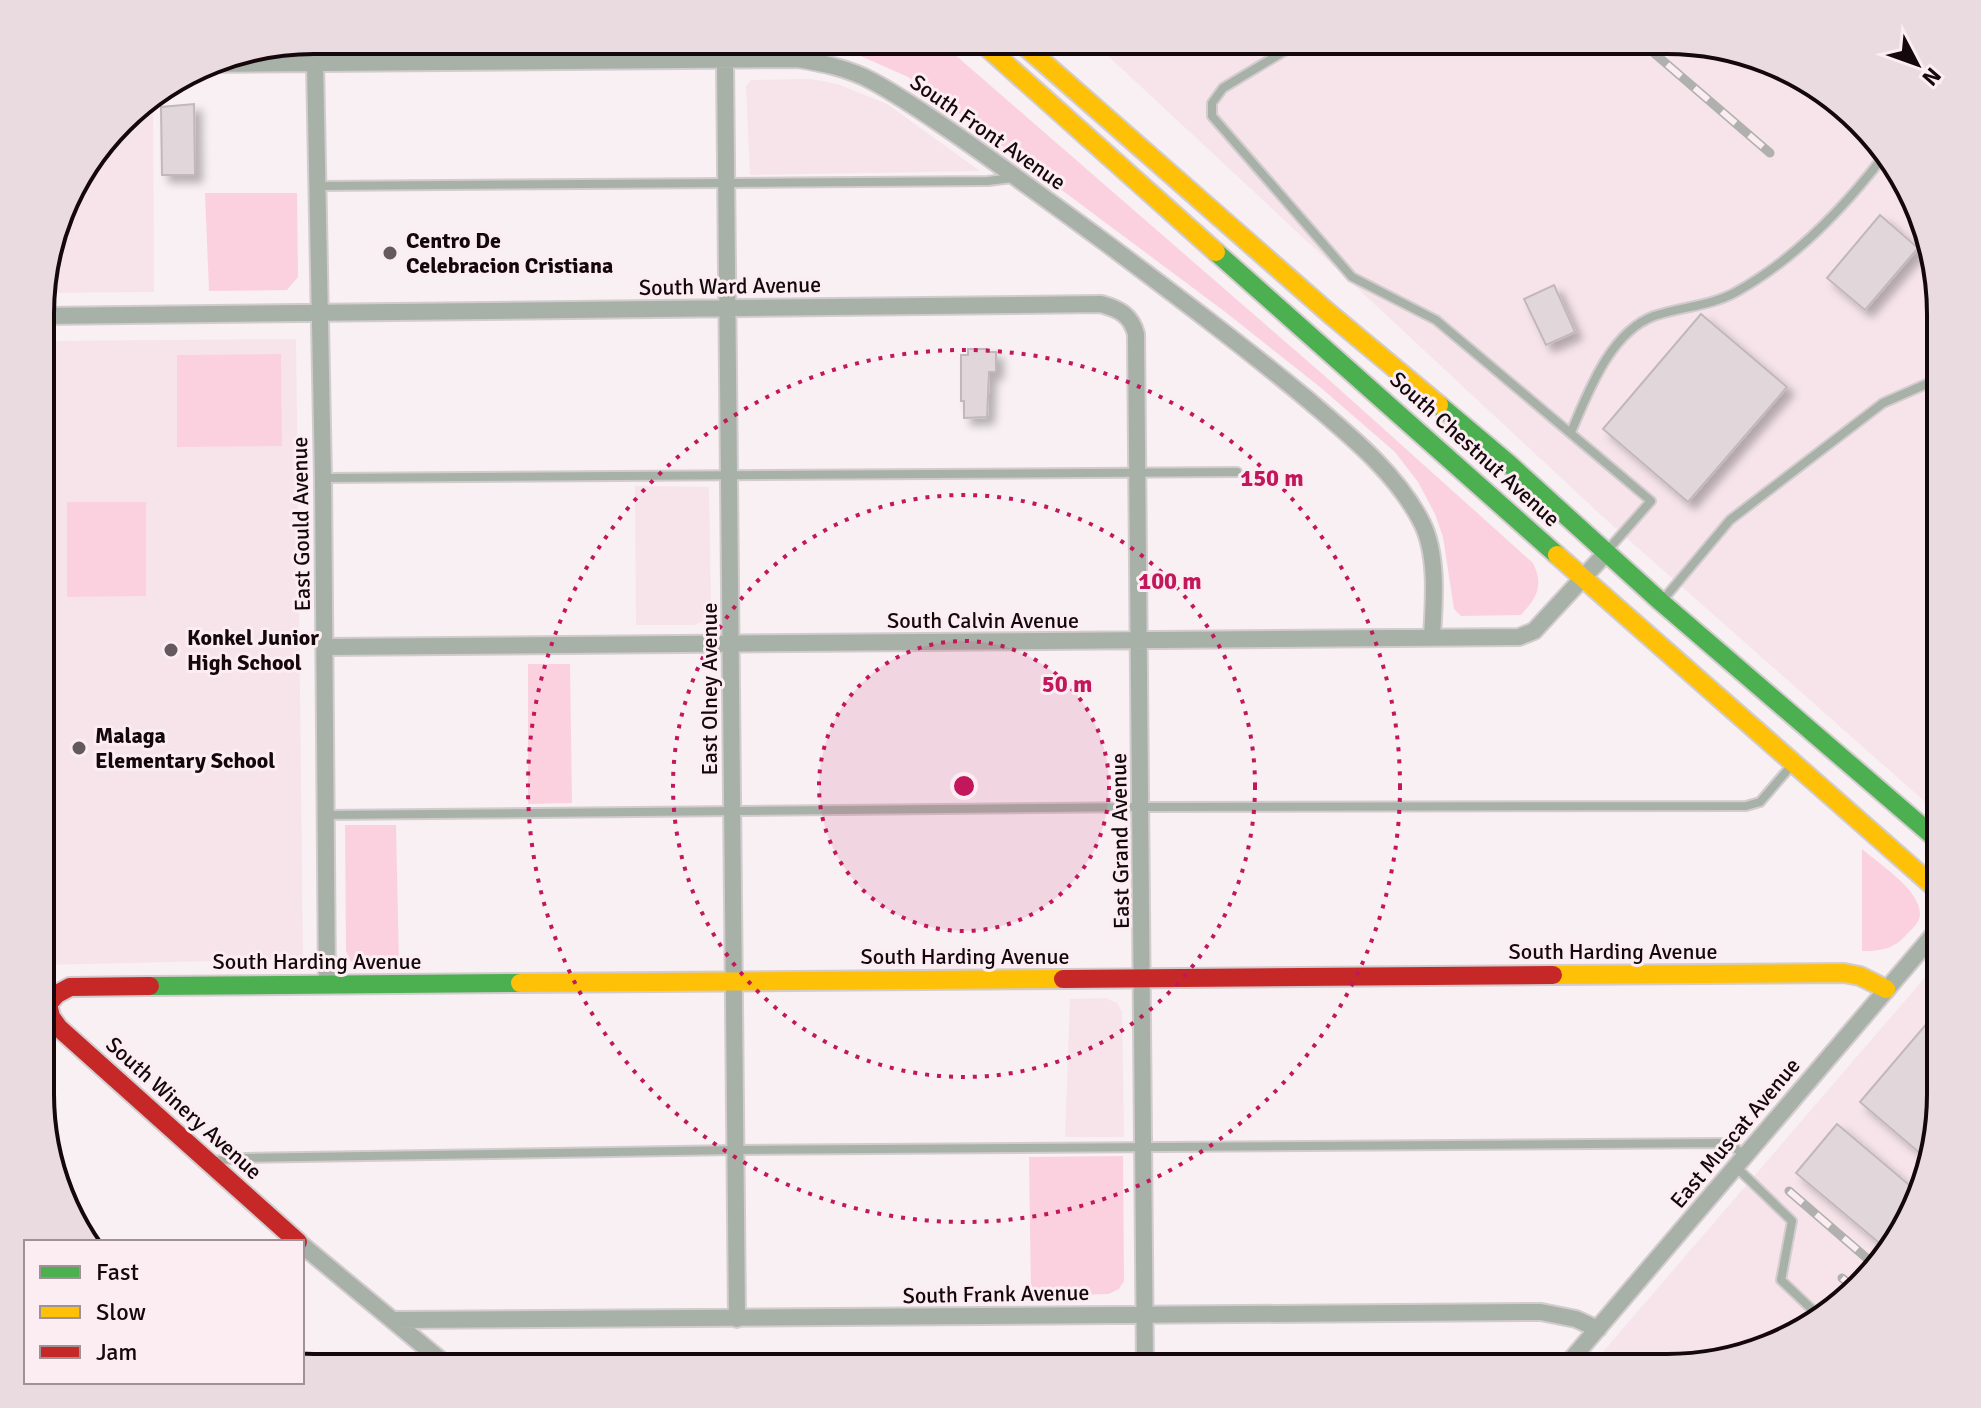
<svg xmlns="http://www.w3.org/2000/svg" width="1981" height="1408" font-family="Signika,sans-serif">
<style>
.built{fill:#f6e4ea}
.green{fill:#fbd1e0}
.building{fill:#e1d7db;stroke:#c2b8bc;stroke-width:2;filter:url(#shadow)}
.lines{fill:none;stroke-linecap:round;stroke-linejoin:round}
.lane-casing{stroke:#d3cccf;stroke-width:12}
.street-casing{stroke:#d3cccf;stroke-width:20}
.fast-casing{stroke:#d3cccf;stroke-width:22}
.slow-casing{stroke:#d3cccf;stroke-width:22}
.jam-casing{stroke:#d3cccf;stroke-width:22}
.lane{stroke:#a7b1a8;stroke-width:8}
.street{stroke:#a7b1a8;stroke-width:16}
.fast{stroke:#4caf50;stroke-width:18}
.slow{stroke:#ffc107;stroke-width:18}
.jam{stroke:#c62828;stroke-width:18}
.rail-casing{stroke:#b0b0ae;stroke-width:9}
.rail{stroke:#fcedf2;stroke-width:6;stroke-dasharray:18;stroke-linecap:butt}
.ring{fill:none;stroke:#c2185b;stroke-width:4;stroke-dasharray:4 8}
.poi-dot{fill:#64595e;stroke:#fcedf2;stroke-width:3}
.labels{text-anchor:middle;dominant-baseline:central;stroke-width:6;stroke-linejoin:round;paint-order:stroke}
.street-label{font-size:22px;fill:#14080d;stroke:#fcedf2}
.poi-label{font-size:22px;font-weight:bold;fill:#14080d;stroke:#fcedf2;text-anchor:start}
.rim{fill:none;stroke:#14080d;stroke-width:4}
.centre{fill:#c2185b;stroke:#fcedf2;stroke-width:4}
.ring-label{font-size:24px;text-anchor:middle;font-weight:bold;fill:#c2185b;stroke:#fcedf2;stroke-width:6;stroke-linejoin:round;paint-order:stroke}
</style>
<defs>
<filter id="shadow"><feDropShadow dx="7" dy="7" stdDeviation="4" flood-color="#0004"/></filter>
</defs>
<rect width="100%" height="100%" fill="#f8f0f3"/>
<path class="built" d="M314,40H838V46L810,42L780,41L298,43Z
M1091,40L1684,41L1771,61L1834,97L1913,192L1940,297V815L1602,516Z
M811,79L837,84L887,104L980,171L750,175L746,86L751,80Z
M153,96L154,292L42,293V279L68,192L133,108Z
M296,339L303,959L42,965V341Z
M635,486L709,487L711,610L706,620L694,625H636Z
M1940,960V1111L1920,1198L1884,1261L1788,1340L1667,1368H1589Z
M1106,998L1117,1003L1122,1012L1124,1137H1065L1070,999Z"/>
<path class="green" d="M838,40H938L1327,378L1533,563C1544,586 1537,597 1521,615L1461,616L1454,609L1443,537L1435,514L1418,482L1395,452L1320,387L1224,311L945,103L908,77L838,46Z
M205,193H297L298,277L287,290L209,291Z
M281,354L282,446L177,447V355Z
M67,502H146V596L67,597Z
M528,664H570L572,803L528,804Z
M345,825H396L399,965H361L350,961L346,951Z
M1862,849C1879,864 1927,894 1919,919C1917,925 1911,930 1907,934C1894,949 1882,951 1862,951Z
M1123,1156L1124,1281L1119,1289L1109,1294L1031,1296L1029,1157Z"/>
<path class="building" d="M194,104L195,175H162L161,107Z
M1880,215L1918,248L1865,310L1827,278Z
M1554,285L1575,332L1546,345L1524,299Z
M1701,314L1787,387L1688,502L1603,429Z
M968,349H987V352H996V372H989L987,417L964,418V401H961V355H968Z
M1940,1008V1111L1929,1161L1860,1102Z
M1837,1124L1921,1195L1890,1252L1796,1173Z"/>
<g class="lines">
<defs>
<path id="lane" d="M1303,40L1223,88L1212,103V116L1352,277L1436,320L1651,501L1606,552
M317,186L988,181L1012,178
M1571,432C1588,393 1610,332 1654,316C1680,307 1711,306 1736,292C1794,260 1843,209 1883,157
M323,478L1237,472
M1662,601L1730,520L1883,403L1940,378
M326,815L1141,807L1746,806L1760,802L1791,766
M213,1161L245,1158L735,1150L1721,1143L1734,1147L1745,1156
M1736,1167L1792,1221L1781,1280L1818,1315"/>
<path id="street" d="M725,60L737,1319
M315,62L323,478L327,985
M205,64L797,59C822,63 848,68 872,81C902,97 930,117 958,136C1008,171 1057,207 1106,243C1174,294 1242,345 1307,399C1349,435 1397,473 1422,523C1438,555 1434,602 1432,637
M42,316L1101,304C1119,309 1131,315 1136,334L1145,1368
M324,647L1519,637L1534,631L1606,553
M302,1245L449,1367
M392,1320L1541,1312L1576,1319L1598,1329
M1564,1368L1940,927"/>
<path id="fast" d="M1216,252L1557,555
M1439,405L1509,464L1661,602L1940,842
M150,986L520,983"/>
<path id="slow" d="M979,40L1216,252
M1018,40L1330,314L1439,405
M1557,555L1940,892
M1553,975L1844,973L1860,976L1886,989
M520,983L1063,979"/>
<path id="jam" d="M1063,979L1553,975
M150,986L70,987L57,994L48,1004L51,1017L59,1028L298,1242"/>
</defs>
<use href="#lane" class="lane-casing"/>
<use href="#street" class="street-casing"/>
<use href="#fast" class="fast-casing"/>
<use href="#slow" class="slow-casing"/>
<use href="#jam" class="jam-casing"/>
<use href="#lane" class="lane"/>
<use href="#street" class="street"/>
<use href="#fast" class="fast"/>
<use href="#slow" class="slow"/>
<use href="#jam" class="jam"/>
<defs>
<path id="rail" d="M1640,41L1770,153
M1789,1191L1877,1267
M1842,1278L1853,1287"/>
</defs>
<use href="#rail" class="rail-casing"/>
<use href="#rail" class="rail"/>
</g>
<circle cx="964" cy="786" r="145" fill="#c2185b" fill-opacity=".12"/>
<g class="ring">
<circle cx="964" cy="786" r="145"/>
<circle cx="964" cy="786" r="291"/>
<circle cx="964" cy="786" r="436"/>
</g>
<g class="poi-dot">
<circle cx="390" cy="253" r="8"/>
<circle cx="171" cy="650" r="8"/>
<circle cx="79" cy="748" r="8"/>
</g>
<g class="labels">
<g class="street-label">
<text transform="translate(988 132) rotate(35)">South Front Avenue</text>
<text transform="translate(730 286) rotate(-1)">South Ward Avenue</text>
<text transform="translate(1475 449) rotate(42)">South Chestnut Avenue</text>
<text transform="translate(301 524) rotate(-91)">East Gould Avenue</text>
<text x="983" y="620">South Calvin Avenue</text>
<text transform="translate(709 689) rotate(-90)">East Olney Avenue</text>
<text transform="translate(1120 841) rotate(-91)">East Grand Avenue</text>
<text x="1613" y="951">South Harding Avenue</text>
<text x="965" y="956">South Harding Avenue</text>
<text x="317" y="961">South Harding Avenue</text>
<text transform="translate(184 1108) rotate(42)">South Winery Avenue</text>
<text transform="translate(1735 1133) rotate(-50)">East Muscat Avenue</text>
<text transform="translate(996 1294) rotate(-1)">South Frank Avenue</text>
</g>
<g class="poi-label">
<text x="406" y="240">Centro De<tspan x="406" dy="25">Celebracion Cristiana</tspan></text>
<text x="187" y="637">Konkel Junior<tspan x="187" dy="25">High School</tspan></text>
<text x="95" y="735">Malaga<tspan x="95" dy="25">Elementary School</tspan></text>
</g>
</g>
<path d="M0 0H1981V1408H0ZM314 54H1667A260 260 0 0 1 1927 314V1094A260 260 0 0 1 1667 1354H314A260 260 0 0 1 54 1094V314A260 260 0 0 1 314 54Z" fill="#e9dbe0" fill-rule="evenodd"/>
<path class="rim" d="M314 54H1667A260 260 0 0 1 1927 314V1094A260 260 0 0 1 1667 1354H314A260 260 0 0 1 54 1094V314A260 260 0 0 1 314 54Z"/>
<circle cx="964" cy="786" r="12" class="centre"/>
<g class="ring-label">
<text x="1272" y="486">150 m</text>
<text x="1170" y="589">100 m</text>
<text x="1067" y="692">50 m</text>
</g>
<rect x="24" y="1240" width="280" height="144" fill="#fcedf2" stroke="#9f9196" stroke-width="2"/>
<rect x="40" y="1266" width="40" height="12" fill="#4caf50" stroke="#9f9196" stroke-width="2"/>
<text x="96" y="1280" font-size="24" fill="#14080d">Fast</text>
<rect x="40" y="1306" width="40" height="12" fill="#ffc107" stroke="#9f9196" stroke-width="2"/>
<text x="96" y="1320" font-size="24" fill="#14080d">Slow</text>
<rect x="40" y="1346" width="40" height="12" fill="#c62828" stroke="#9f9196" stroke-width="2"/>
<text x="96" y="1360" font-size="24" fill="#14080d">Jam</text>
<g transform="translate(1917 64) rotate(131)" stroke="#fcedf2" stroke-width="6" paint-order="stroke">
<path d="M0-6L14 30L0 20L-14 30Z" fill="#14080d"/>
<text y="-12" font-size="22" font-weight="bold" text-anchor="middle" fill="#14080d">N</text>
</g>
</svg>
